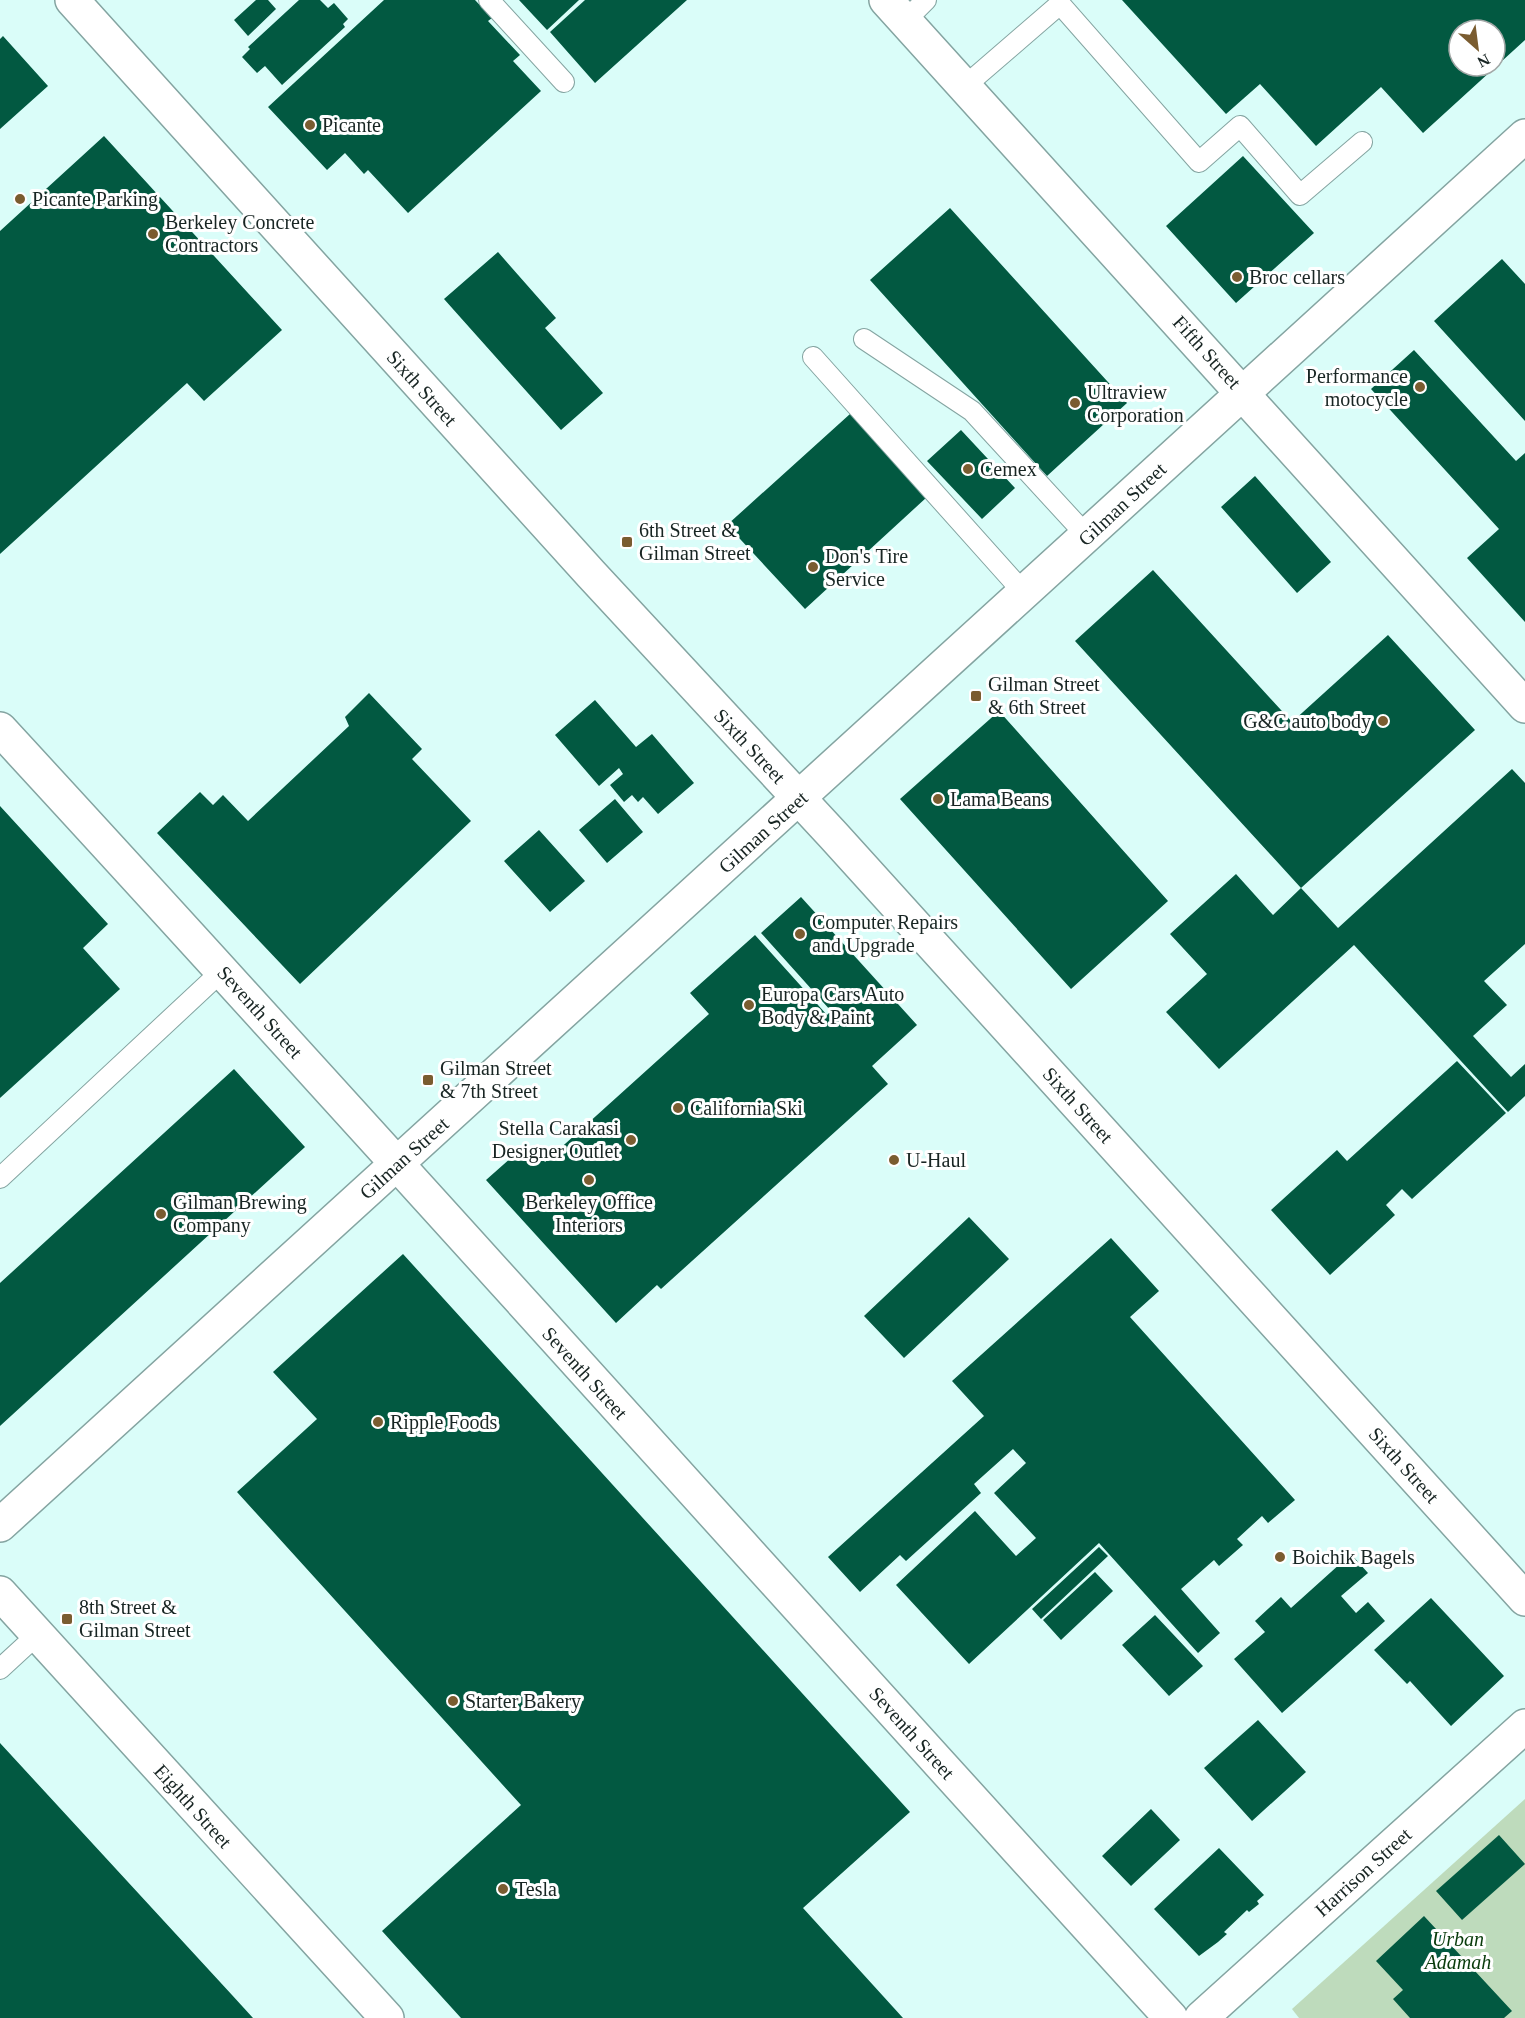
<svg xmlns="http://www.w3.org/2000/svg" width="1525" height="2018" font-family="'Times New Roman',serif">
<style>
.green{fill:#bedbbc}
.building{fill:#025941;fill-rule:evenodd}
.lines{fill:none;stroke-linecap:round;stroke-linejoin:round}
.lane-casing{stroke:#84a4a1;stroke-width:22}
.street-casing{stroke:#84a4a1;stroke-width:36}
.secondary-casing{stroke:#84a4a1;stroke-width:36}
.lane{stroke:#fff;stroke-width:20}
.street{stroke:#fff;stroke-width:33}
.secondary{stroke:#fff;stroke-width:33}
.poi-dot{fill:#7a5c30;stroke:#fff;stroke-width:2}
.labels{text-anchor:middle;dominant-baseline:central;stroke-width:6;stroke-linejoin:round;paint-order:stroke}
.poi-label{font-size:20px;fill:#182523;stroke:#fff;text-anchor:start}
.street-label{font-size:20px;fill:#182523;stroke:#fff}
.park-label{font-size:20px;font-style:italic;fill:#093b0b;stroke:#fff}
</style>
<rect width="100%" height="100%" fill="#dafdf9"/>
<path class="green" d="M1525,1799V2018H1299L1292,2009Z"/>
<path class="building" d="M256,0H268L276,9L248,36L234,20Z
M299,0H320L328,8L334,3L348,19L343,24L345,27L282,85L265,66L257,73L242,57L250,49L248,47Z
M384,0H475L492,18L488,21L520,55L513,61L541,91L408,213L368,170L364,174L345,153L327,170L268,107Z
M519,0H579L547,30Z
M585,0H687L595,83L550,32Z
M1122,0H1525V40L1423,133L1381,87L1316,146L1260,84L1226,114ZM1459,30H1495V66H1459Z
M3,36L48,86L0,129V39Z
M104,136L282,330L204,401L187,383L0,554V231Z
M1243,156L1314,233L1236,303L1166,226Z
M950,208L1127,403L1047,476L870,280Z
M498,252L556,318L545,328L603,393L561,430L444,299Z
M1502,259L1525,284V421L1434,321Z
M1414,350L1516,461L1525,453V622L1467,558L1499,529L1371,389Z
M850,414L927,497L805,609L727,525Z
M961,430L1015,488L982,519L927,461Z
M1255,476L1331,562L1297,593L1221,507Z
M1153,570L1292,722L1388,635L1475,730L1301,888L1075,641Z
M369,693L422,749L412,759L471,821L300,984L157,833L200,792L213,805L223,795L248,821L349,726L345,717Z
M595,700L636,747L652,734L694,783L658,814L643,797L638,802L632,795L624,802L610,785L623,774L619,768L599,786L555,735Z
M999,711L1168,901L1071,989L900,799Z
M1512,769L1525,783V944L1484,981L1507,1005L1473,1036L1511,1077L1525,1064V1096L1508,1112L1354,945L1219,1069L1166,1012L1207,974L1170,934L1236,874L1273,915L1301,888L1338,928Z
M615,799L643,832L607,863L579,830Z
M0,806L108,924L83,948L120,989L0,1098Z
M539,830L585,881L550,912L504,861Z
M801,897L917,1025L872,1066L888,1084L661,1289L657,1285L616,1323L486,1180L522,1148L536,1163L542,1158L545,1162L709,1014L690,993L755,935L827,1015L831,1011L761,933Z
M1457,1061L1506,1113L1412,1199L1402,1189L1386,1205L1395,1215L1330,1275L1271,1210L1337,1150L1347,1161Z
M234,1069L305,1147L0,1426V1283Z
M969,1217L1009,1259L904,1358L864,1316Z
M1111,1238L1159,1291L1130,1317L1295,1500L1268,1523L1262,1516L1237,1539L1243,1545L1219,1566L1214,1560L1181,1589L1220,1633L1198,1653L1099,1543L969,1664L896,1585L975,1511L1016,1556L1036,1538L994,1493L1026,1463L1013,1449L974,1484L981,1493L906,1561L900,1555L860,1592L828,1557L984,1416L952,1381Z
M403,1254L910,1812L803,1908L903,2018H461L382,1931L521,1805L237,1492L317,1419L273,1372Z
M1099,1547L1108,1556L1041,1619L1032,1609Z
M1351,1554L1368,1573L1341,1596L1356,1613L1368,1602L1385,1621L1282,1713L1234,1659L1265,1632L1255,1621L1281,1597L1291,1608Z
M1095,1572L1113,1591L1061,1640L1043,1620Z
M1431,1598L1504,1676L1451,1726L1410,1681L1407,1684L1374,1650Z
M1155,1615L1203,1666L1169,1696L1122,1645Z
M1258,1720L1306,1772L1252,1821L1204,1768Z
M0,1743L232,1995L253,2018H0Z
M1151,1809L1180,1840L1131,1886L1102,1856Z
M1499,1835L1525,1864L1462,1920L1436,1891Z
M1219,1848L1264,1895L1257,1901L1259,1904L1249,1912L1247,1910L1224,1932L1227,1934L1218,1942L1199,1956L1154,1909Z
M1424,1916L1512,2011L1504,2018H1410L1393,1999L1403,1990L1376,1961Z"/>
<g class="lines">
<defs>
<path id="lane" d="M489,0L564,82
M905,21L926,0
M965,86L1060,4L1199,162L1240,126L1300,195L1362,142
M864,339L972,411L1087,536
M813,357L1024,593
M0,1178L223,970
M0,1669L38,1634"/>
<path id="street" d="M886,0L1525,706
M0,729C394,1156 779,1589 1171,2018
M0,1593L387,2018
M1201,2018L1525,1726"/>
<path id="secondary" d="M72,0L591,574L833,835L1525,1599
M0,1525L1525,136"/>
</defs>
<use href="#lane" class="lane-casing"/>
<use href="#street" class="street-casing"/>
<use href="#secondary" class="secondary-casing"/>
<use href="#lane" class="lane"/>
<use href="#street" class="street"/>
<use href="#secondary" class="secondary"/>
</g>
<g class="poi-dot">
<circle cx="310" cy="125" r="6"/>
<circle cx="20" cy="199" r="6"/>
<circle cx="153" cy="234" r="6"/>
<circle cx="1237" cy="277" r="6"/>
<circle cx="1420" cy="387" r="6"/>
<circle cx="1075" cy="403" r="6"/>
<circle cx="968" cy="469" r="6"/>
<rect x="621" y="536" width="12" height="12" rx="3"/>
<circle cx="813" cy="567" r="6"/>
<rect x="970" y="690" width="12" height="12" rx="3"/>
<circle cx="1383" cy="721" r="6"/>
<circle cx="938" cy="799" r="6"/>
<circle cx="800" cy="934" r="6"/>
<circle cx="749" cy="1005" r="6"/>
<rect x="422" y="1074" width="12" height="12" rx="3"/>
<circle cx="678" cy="1108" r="6"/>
<circle cx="631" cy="1140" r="6"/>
<circle cx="894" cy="1160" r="6"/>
<circle cx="589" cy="1180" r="6"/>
<circle cx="161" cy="1214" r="6"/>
<circle cx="378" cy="1422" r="6"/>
<circle cx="1280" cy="1557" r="6"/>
<rect x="61" y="1613" width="12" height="12" rx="3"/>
<circle cx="453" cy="1701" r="6"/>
<circle cx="503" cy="1889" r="6"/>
</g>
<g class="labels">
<g class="poi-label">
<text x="322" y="125">Picante</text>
<text x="32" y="199">Picante Parking</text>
<text x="165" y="222">Berkeley Concrete<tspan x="165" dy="23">Contractors</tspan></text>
<text x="1249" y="277">Broc cellars</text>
<text x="1408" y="376" text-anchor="end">Performance<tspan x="1408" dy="23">motocycle</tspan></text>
<text x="1087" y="392">Ultraview<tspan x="1087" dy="23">Corporation</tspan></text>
<text x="980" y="469">Cemex</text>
<text x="639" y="530">6th Street &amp;<tspan x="639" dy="23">Gilman Street</tspan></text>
<text x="825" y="556">Don's Tire<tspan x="825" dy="23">Service</tspan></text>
<text x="988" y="684">Gilman Street<tspan x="988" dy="23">&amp; 6th Street</tspan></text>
<text x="1371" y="721" text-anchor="end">G&amp;C auto body</text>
<text x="950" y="799">Lama Beans</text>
<text x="812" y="922">Computer Repairs<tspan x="812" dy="23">and Upgrade</tspan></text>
<text x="761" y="994">Europa Cars Auto<tspan x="761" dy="23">Body &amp; Paint</tspan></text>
<text x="440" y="1068">Gilman Street<tspan x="440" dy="23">&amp; 7th Street</tspan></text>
<text x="690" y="1108">California Ski</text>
<text x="619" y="1128" text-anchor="end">Stella Carakasi<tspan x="619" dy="23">Designer Outlet</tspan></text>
<text x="906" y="1160">U-Haul</text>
<text x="173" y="1202">Gilman Brewing<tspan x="173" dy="23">Company</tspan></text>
<text x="589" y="1202" text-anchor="middle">Berkeley Office<tspan x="589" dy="23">Interiors</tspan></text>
<text x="390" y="1422">Ripple Foods</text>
<text x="1292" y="1557">Boichik Bagels</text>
<text x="79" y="1607">8th Street &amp;<tspan x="79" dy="23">Gilman Street</tspan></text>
<text x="465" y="1701">Starter Bakery</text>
<text x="515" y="1889">Tesla</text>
</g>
<g class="street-label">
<text transform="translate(1207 352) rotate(48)">Fifth Street</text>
<text transform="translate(422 388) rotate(48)">Sixth Street</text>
<text transform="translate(1122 504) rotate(-43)">Gilman Street</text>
<text transform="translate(750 746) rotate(47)">Sixth Street</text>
<text transform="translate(763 832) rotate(-42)">Gilman Street</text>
<text transform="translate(260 1012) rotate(48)">Seventh Street</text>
<text transform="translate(1078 1105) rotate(48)">Sixth Street</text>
<text transform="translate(404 1158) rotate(-42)">Gilman Street</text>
<text transform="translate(585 1373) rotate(48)">Seventh Street</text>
<text transform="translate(1404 1465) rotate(48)">Sixth Street</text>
<text transform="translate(912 1733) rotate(48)">Seventh Street</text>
<text transform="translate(193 1806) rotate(48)">Eighth Street</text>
<text transform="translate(1363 1872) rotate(-42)">Harrison Street</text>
</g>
<g class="park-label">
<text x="1458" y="1939">Urban<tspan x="1458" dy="23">Adamah</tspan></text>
</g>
</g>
<g transform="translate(1477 48) rotate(152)"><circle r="28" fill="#ffffff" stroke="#a3a8a7" stroke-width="1.5"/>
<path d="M0-4.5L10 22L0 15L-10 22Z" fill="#7a5c30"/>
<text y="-9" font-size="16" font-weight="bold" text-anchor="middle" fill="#182523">N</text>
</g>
</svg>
